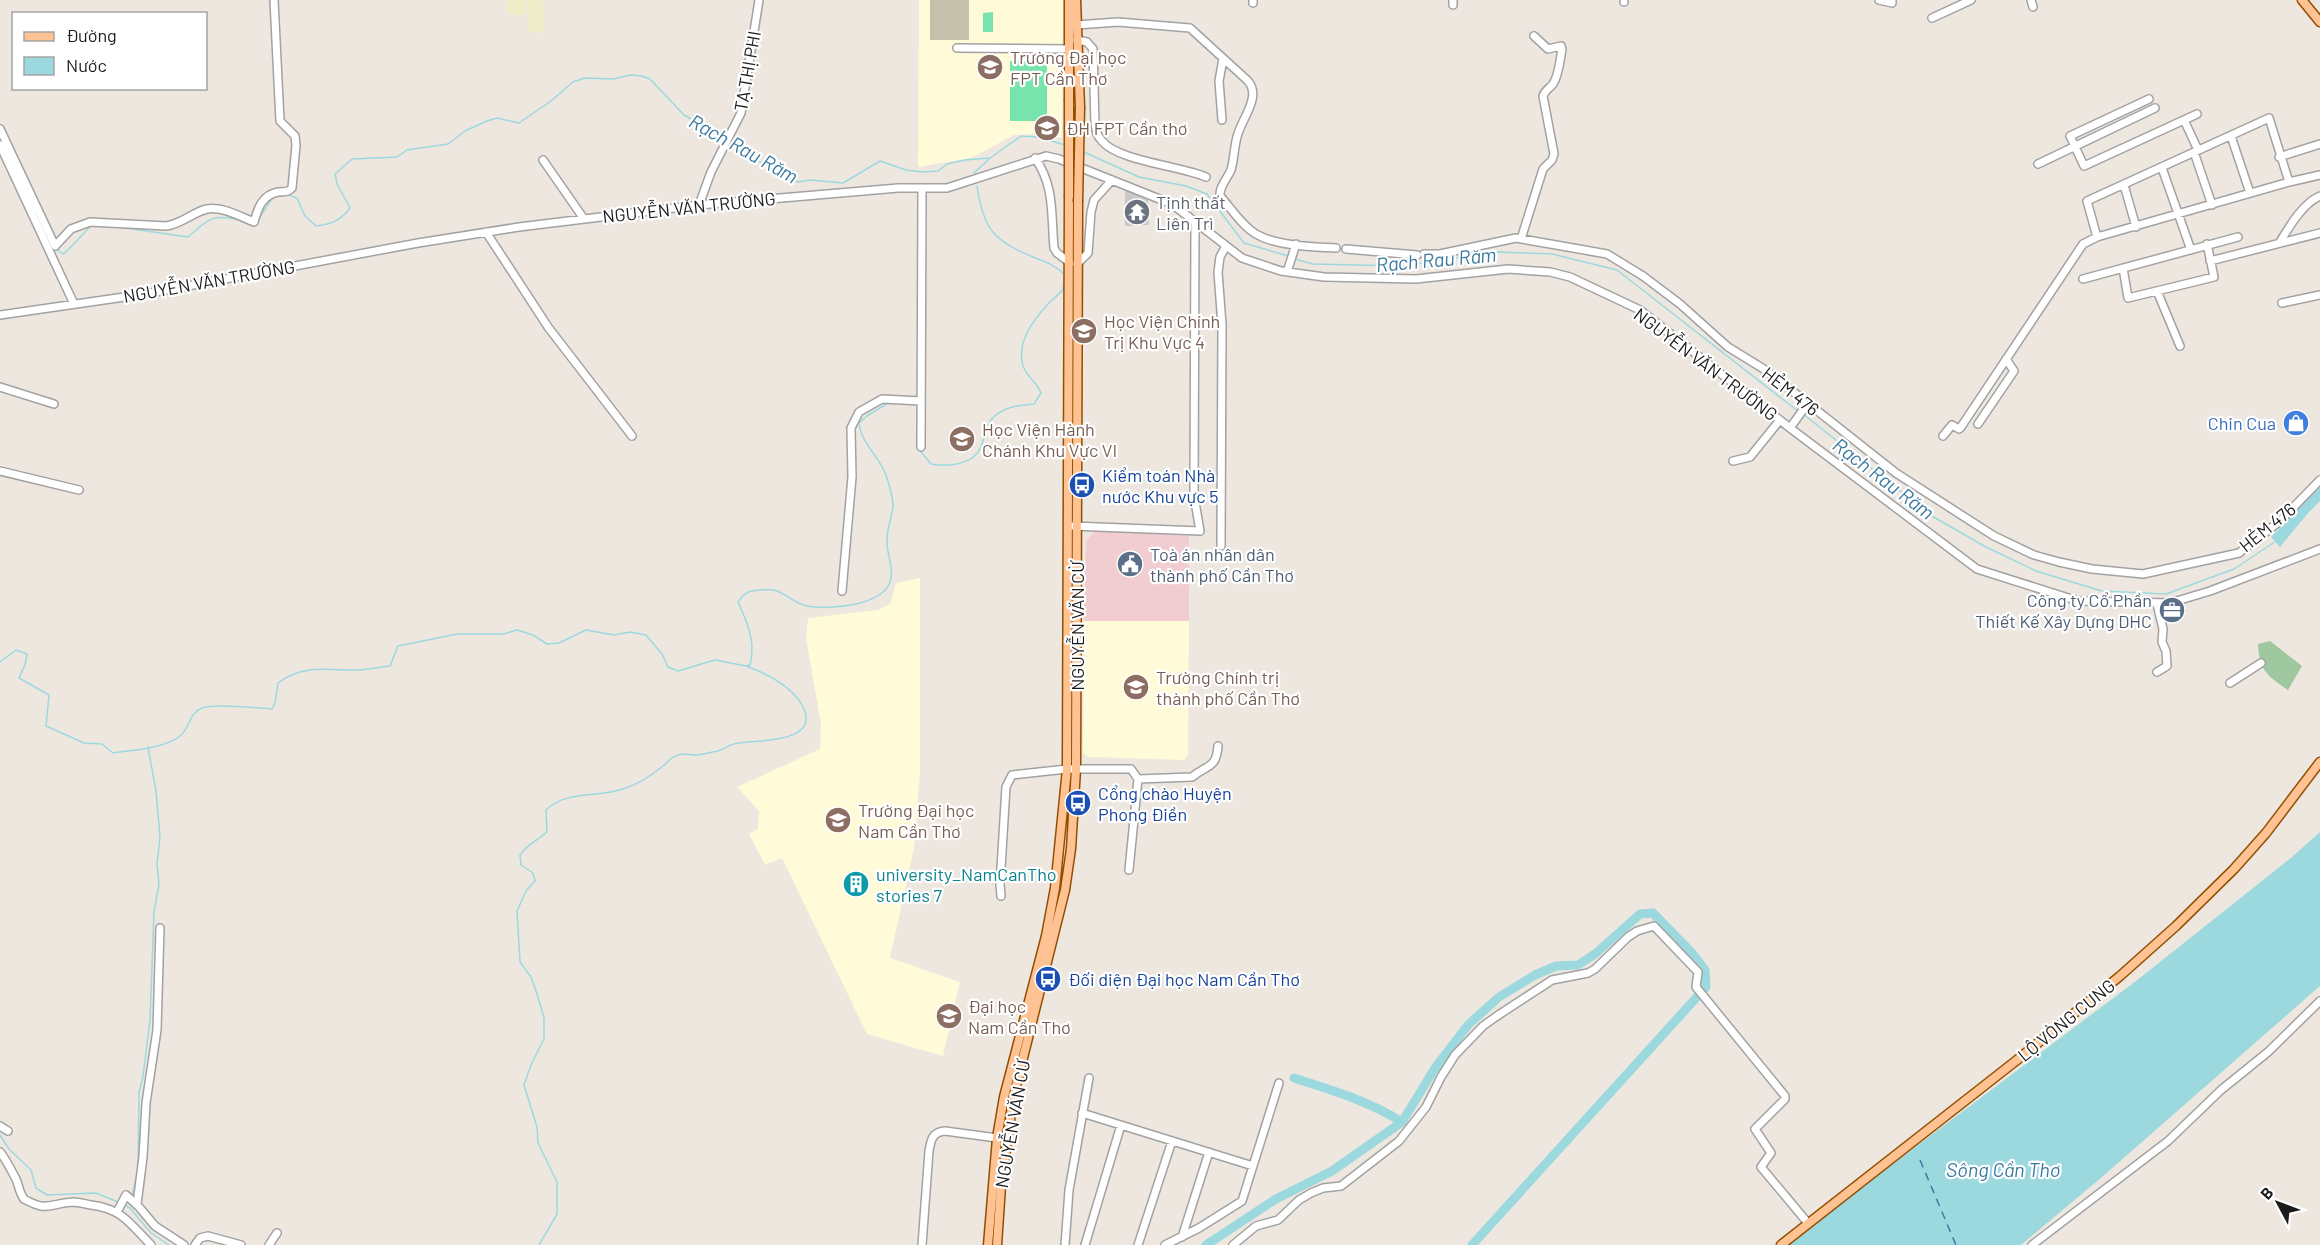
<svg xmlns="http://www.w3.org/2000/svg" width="2320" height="1245" font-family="Barlow,sans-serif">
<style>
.commercial{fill:#f1ccd0}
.education{fill:#fffad7}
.religious{fill:#c9c9c9}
.construction{fill:#c3c0ab}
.farmland{fill:#efedc8}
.cemetery{fill:#9fc8a0}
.pitch{fill:#76e4ac}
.water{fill:#9cd9df}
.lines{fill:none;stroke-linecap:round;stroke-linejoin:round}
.stream{stroke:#9cd9df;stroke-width:1.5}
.river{stroke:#9cd9df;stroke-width:9}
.ferry{stroke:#3c7ba1;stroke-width:1.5;stroke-dasharray:8 6;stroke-linecap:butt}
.minor-casing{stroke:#a2a2a2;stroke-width:10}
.major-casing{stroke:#924f00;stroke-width:11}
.minor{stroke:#fff;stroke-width:7}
.major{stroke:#ffc393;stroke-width:8}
.major-bridge-casing{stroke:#924f00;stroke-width:11;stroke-linecap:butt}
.major-bridge{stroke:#ffc393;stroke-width:8}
.labels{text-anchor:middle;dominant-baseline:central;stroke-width:4.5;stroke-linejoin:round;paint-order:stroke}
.education-label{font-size:18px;fill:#785e54;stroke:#fff;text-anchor:start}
.street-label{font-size:18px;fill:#1b1b1b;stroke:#fff}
.worship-label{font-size:18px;fill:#5b616d;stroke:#fff;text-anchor:start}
.shop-label{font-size:18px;fill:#366cbe;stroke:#fff;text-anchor:end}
.transit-label{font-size:18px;fill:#164399;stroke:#fff;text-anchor:start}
.service-label{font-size:18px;fill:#4e5e75;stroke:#fff;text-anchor:start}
.culture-label{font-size:18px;fill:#0d838f;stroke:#fff;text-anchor:start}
.water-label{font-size:20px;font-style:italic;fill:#3c7ba1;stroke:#fff}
</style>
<rect width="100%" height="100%" fill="#eee7df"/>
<path class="commercial" d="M1096,530L1189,536V621H1084L1086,541Z"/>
<path class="education" d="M919,0H1063L1062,138L1040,134L1014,135L971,158L918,167Z
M920,578V771L914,848L890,958L960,982L943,1056L867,1034L782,858L765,865L749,834L758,829L759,811L737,787L820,749L821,724L806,638L808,618L878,610L890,604L896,583Z
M1084,621H1189L1188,755L1184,760L1088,757L1083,753Z"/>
<path class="religious" d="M1125,189L1148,200L1149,225L1125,226Z"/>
<path class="construction" d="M930,0H969V40H930Z"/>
<path class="farmland" d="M507,0H525L526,16L508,14Z
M527,0H543L544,33L528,31Z"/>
<path class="cemetery" d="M2270,641L2302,666L2288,690C2267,676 2259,670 2258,644Z"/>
<path class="pitch" d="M993,12V32H983V13Z
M1047,60V121H1010V61Z"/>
<path class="water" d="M2320,487V501L2309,512L2280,547L2271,537Z
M2320,832V986L2102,1177L2021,1245H1789L1809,1227L2136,981L2292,857Z"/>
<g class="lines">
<path class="stream" d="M729,140L755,159L798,182L810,180L843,183L880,161L906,170L923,172L938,171L947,164L965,160L990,158L1021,136L1038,137L1065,145
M1084,152L1139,177L1186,186L1207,194L1244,243L1288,256
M974,173L989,159
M20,179L24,188
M289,195L297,198L305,216L316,226C332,224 340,221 350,208L337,184L335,174L352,159L397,157L407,150L448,144L465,131L487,121L497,118L519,123L551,101L573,82L585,78L613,79L631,75L642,76L650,79L684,115L725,138
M258,220L273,197
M118,227L188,237C210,218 213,213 243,221
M55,248L63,254C75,245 82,234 93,224
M1295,259L1313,264L1402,266L1498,252L1552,254L1617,270L1799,412
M1803,414L1932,516L1984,546L2036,571L2102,591L2166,594L2234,569L2276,541
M918,435L917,447L931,464C949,467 973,465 981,447C985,438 985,428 991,420C1001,407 1019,405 1034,404L1041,393C1037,382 1027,377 1023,366C1016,342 1034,319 1049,303C1053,299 1060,294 1063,289C1064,286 1064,279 1065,275C1055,265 1046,262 1033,257C993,241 983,228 977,186
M0,662L16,650L27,654L25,665L19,678L49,695L46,726L84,743L102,744L113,753C132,750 166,748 180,736C190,728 189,713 202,708C215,703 256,708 272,709L275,703L278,683C304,663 332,671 361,670C371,669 381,667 390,666L398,646L457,634H503L517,630L533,635L547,644L559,643L586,630L614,635L630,632L646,635L662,654L668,667L678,671L715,660L746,666
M0,1135L9,1149L31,1170L36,1188L47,1195L96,1193L118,1202
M132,1195L138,1170L139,1093L143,1076L150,1020L154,912L159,884L157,864L160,837L156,791L148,747
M123,1204L130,1208L151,1233L169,1245
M539,1245L557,1214V1182L538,1143L537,1127L524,1085L531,1065L544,1039V1018L537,994L531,977L520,962L517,911L526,891L535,881L533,873L521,865L520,855C526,845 538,840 547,832L546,810C566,790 598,798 623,789C637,785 652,775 663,766C669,761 672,756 682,754C686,754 691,755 695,755C702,755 711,752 718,751C725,749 731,743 739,743C759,740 823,743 802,705C791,686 765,673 746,666L750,665C756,642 748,624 738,602C744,593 749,590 761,590C765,590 770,589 774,590C786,593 795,604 807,606C829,610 887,606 891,578C893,566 887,554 887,542C886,530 892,518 893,506C893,497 889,484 886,475C879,456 861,443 859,423L867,416L888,403"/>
<path class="river" d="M1294,1078C1332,1090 1368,1101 1402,1122
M1206,1245L1276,1199L1332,1171L1402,1122L1435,1068L1468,1025L1499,997L1535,975L1556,966L1578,965L1595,954L1640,914L1653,913L1692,953L1705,970L1706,987L1472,1245"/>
<path class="ferry" d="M1920,1160L1956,1245"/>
<defs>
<path id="minor" d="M1253,0V3
M1879,0L1892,3V0
M2031,0L2033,7
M1624,2V0
M1453,5V0
M1932,18L1971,0
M1076,25L1118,22L1190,28L1247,80C1263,96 1241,119 1237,137C1234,148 1234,160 1231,170C1227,179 1219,187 1220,196C1231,208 1242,226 1256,234C1276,246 1314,247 1336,248
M1077,40L1087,42L1093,49L1095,124C1096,131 1097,136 1102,141C1118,161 1181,166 1206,177
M957,48L1069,49
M2149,99L2070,136L2084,166L2197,114
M1222,120L1219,81L1223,59
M2184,120L2198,150
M0,129L55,246L71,229L90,222L166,226C182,224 193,212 207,209C222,206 241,217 254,222C258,208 262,195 278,192C285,191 287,193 292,188L296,145L295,136L280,121L274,0
M2231,136L2250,193
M0,145L74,304
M2194,152L2212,205
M2279,157L2320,144
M1035,158C1055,186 1051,216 1054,248L1057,253L1069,262
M543,160L584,219
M2038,164L2155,108
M2162,168L2191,250
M2124,185L2136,227
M699,205L711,172L741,113L759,0
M486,232L548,327L632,436
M2097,237L2087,201L2269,118L2289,182
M1521,239L1543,169L1552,160L1554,154L1543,96C1545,90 1549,89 1553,84C1559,75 1560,60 1562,49L1561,46L1548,49L1534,36
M2280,242C2289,227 2303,203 2320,196
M1346,249L1417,255
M1424,254H1440L1516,238L1607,254L1643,276L1680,304L1728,347L1767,371L1896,473L1994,536L2034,555L2059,562L2092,569L2143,574L2239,553L2280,521L2320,480
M2210,261L2320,233
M1077,264L1088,253L1091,212L1094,200L1112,180
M2123,268L2128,298L2214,277L2207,244
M1287,272L1296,244
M2083,279L2238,237
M2157,291L2180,346
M2282,303L2320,295
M0,315L145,294L418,243L519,227L699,205L898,188H947L1046,156L1059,159L1172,204L1242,258L1281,271L1324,277L1416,279L1508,269L1550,272L1570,277L1640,310L1790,428L1977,569L2078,601L2170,603L2210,591L2320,549
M0,387L54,404
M1978,424L2014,371L2006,359
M1790,428L1808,403
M1943,436L1952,425L1959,429L1961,427L2083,244L2097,237L2289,182L2320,175
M921,447L922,188
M1733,461L1750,457L1780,420
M0,471L79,490
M1072,526L1200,531L1194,496L1195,223
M1221,546L1222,325L1218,272L1220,257L1226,246
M842,591L852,477L851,428L859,412L882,399L921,401
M2157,672L2167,666L2166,651L2162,642L2163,629L2157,604
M2230,683L2261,663
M1138,779L1192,777C1208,764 1216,769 1218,746
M1001,896L1000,884L1006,787L1012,775L1067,769H1131L1138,779L1129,870
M1082,1113L1253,1166
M0,1126L8,1131
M0,1152C7,1161 11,1170 16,1179C19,1186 19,1192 24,1199C49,1213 49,1203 73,1202C79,1202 85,1204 91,1205C123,1209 130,1224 151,1245
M137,1204L143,1157L146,1103L157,1030L160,928
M117,1212L126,1195L139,1207L155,1226L184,1245
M1182,1237L1209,1152
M195,1245L200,1238L208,1236L241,1245
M269,1245L277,1233
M922,1245L929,1151C931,1140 932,1132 945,1131L997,1138
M1065,1245L1069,1190L1089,1078
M1085,1245L1121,1125
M1138,1245L1172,1141
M1165,1245L1199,1228L1242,1201L1279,1083
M1233,1245L1256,1226L1278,1220L1299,1200L1311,1193L1323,1188L1341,1186L1399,1141L1426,1107L1441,1077L1455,1055L1483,1026L1497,1016L1552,980L1588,973L1595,969L1628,937L1637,931L1654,926L1698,972L1696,987L1785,1096V1099L1755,1129L1771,1153L1761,1167L1807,1222
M2032,1245L2168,1141L2221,1090L2268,1052L2320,1001"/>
<path id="major" d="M1069,0V100
M1076,0L1080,107
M2302,0L2320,22
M988,1245L997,1138L1004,1097L1046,936L1055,888L1067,769L1069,196
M997,1245L1001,1186L1013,1098L1065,890L1071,849L1076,769L1078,202
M1781,1245L2017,1060L2120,976L2176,926L2234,869L2266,833L2320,762"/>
</defs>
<use href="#minor" class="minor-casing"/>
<use href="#major" class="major-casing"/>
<use href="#minor" class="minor"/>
<use href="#major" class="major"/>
<defs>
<path id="major-bridge" d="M1069,196V100
M1078,202L1080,107"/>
</defs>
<use href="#major-bridge" class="major-bridge-casing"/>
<use href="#major-bridge" class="major-bridge"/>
</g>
<defs>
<symbol id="university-disc" viewBox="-11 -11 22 22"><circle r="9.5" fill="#8d6e63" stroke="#fff"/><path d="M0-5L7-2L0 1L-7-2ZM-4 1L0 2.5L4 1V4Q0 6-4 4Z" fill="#fff"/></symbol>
<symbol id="temple-disc" viewBox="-11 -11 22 22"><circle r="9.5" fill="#6b7280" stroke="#fff"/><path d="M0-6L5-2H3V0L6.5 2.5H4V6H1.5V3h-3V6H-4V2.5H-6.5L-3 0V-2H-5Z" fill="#fff"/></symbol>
<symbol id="shop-disc" viewBox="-11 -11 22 22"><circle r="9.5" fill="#3f7fe0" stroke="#fff"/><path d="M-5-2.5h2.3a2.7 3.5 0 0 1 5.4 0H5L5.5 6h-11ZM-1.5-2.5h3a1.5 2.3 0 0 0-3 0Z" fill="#fff"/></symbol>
<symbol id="bus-disc" viewBox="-11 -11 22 22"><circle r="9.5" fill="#1a4fb4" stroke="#fff"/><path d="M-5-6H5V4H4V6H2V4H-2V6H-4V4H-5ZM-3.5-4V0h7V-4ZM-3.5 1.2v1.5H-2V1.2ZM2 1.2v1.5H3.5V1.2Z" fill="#fff"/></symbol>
<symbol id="civic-disc" viewBox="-11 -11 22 22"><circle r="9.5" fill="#5c6f8a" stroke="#fff"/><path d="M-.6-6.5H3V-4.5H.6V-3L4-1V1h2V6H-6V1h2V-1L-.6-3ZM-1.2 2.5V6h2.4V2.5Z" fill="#fff"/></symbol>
<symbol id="office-disc" viewBox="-11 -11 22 22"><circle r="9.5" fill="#5c6f8a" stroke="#fff"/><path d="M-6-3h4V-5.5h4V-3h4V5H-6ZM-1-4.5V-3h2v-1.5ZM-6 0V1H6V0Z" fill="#fff"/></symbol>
<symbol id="building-disc" viewBox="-11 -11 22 22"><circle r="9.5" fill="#0f9aa8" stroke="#fff"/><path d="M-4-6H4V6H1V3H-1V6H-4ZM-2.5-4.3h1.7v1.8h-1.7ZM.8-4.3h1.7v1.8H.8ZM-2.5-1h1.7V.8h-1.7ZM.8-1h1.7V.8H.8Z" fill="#fff"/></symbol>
</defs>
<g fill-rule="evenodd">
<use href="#university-disc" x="975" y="52" width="30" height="30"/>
<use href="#university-disc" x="1032" y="113" width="30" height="30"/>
<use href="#temple-disc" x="1122" y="197" width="30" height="30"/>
<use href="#university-disc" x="1069" y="316" width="30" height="30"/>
<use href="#shop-disc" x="2281" y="408" width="30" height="30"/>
<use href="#university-disc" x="947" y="424" width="30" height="30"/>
<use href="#bus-disc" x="1067" y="470" width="30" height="30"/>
<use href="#civic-disc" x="1115" y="549" width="30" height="30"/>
<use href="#office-disc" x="2157" y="595" width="30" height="30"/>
<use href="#university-disc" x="1121" y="672" width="30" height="30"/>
<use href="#bus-disc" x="1063" y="788" width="30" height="30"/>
<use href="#university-disc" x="823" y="805" width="30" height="30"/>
<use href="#building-disc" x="841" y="869" width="30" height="30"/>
<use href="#bus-disc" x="1033" y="964" width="30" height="30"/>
<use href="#university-disc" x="934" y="1001" width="30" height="30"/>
</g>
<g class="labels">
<g class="education-label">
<text x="1010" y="57">Trường Đại học<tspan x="1010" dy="21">FPT Cần Thơ</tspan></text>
<text x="1066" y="128">ĐH FPT Cần thơ</text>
<text x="1104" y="321">Học Viện Chính<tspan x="1104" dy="21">Trị Khu Vực 4</tspan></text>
<text x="982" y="429">Học Viện Hành<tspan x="982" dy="21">Chánh Khu Vực VI</tspan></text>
<text x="1156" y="677">Trường Chính trị<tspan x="1156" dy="21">thành phố Cần Thơ</tspan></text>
<text x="858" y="810">Trường Đại học<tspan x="858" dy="21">Nam Cần Thơ</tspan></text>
<text x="968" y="1006">Đại học<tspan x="968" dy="21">Nam Cần Thơ</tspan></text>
</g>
<g class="street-label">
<text transform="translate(747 71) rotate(-80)">TẠ THỊ PHI</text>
<text transform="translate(689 207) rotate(-6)">NGUYỄN VĂN TRƯỜNG</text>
<text transform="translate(209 281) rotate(-10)">NGUYỄN VĂN TRƯỜNG</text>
<text transform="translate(1706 364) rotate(37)">NGUYỄN VĂN TRƯỜNG</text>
<text transform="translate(1791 391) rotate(38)">HẺM 476</text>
<text transform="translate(2267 527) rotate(-39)">HẺM 476</text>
<text transform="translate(1077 626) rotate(-90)">NGUYỄN VĂN CỪ</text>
<text transform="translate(2066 1020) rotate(-39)">LỘ VÒNG CUNG</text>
<text transform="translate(1012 1124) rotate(-80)">NGUYỄN VĂN CỪ</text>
</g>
<g class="worship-label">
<text x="1156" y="202">Tịnh thất<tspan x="1156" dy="21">Liên Trì</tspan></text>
</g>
<g class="shop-label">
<text x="2276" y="423">Chin Cua</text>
</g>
<g class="transit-label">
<text x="1102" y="475">Kiểm toán Nhà<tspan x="1102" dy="21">nước Khu vực 5</tspan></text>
<text x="1098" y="793">Cổng chào Huyện<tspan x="1098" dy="21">Phong Điền</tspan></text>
<text x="1068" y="979">Đối diện Đại học Nam Cần Thơ</text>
</g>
<g class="service-label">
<text x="1150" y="554">Toà án nhân dân<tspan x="1150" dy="21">thành phố Cần Thơ</tspan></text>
<text x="2152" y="600" text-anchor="end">Công ty Cổ Phần<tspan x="2152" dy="21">Thiết Kế Xây Dựng DHC</tspan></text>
</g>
<g class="culture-label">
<text x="876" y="874">university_NamCanTho<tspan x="876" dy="21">stories 7</tspan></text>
</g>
<g class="water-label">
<text transform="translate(744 148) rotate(29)">Rạch Rau Răm</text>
<text transform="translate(1436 259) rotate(-5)">Rạch Rau Răm</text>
<text transform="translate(1884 478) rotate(37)">Rạch Rau Răm</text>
<text x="2003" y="1169">Sông Cần Thơ</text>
</g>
</g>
<rect x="12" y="12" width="195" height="78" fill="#ffffff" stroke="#a4a4a4" stroke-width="1.5"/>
<rect x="24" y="32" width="30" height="9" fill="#ffc393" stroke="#a4a4a4" stroke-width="1.5"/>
<text x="66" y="42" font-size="18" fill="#1b1b1b">Đường</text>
<rect x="24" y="57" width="30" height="18" fill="#9cd9df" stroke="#a4a4a4" stroke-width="1.5"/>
<text x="66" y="72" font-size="18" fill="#1b1b1b">Nước</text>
<g transform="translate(2278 1203) rotate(311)" stroke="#ffffff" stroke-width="4.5" paint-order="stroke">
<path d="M0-4.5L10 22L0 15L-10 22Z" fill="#1b1b1b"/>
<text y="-9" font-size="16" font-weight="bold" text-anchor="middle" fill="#1b1b1b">B</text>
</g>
</svg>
